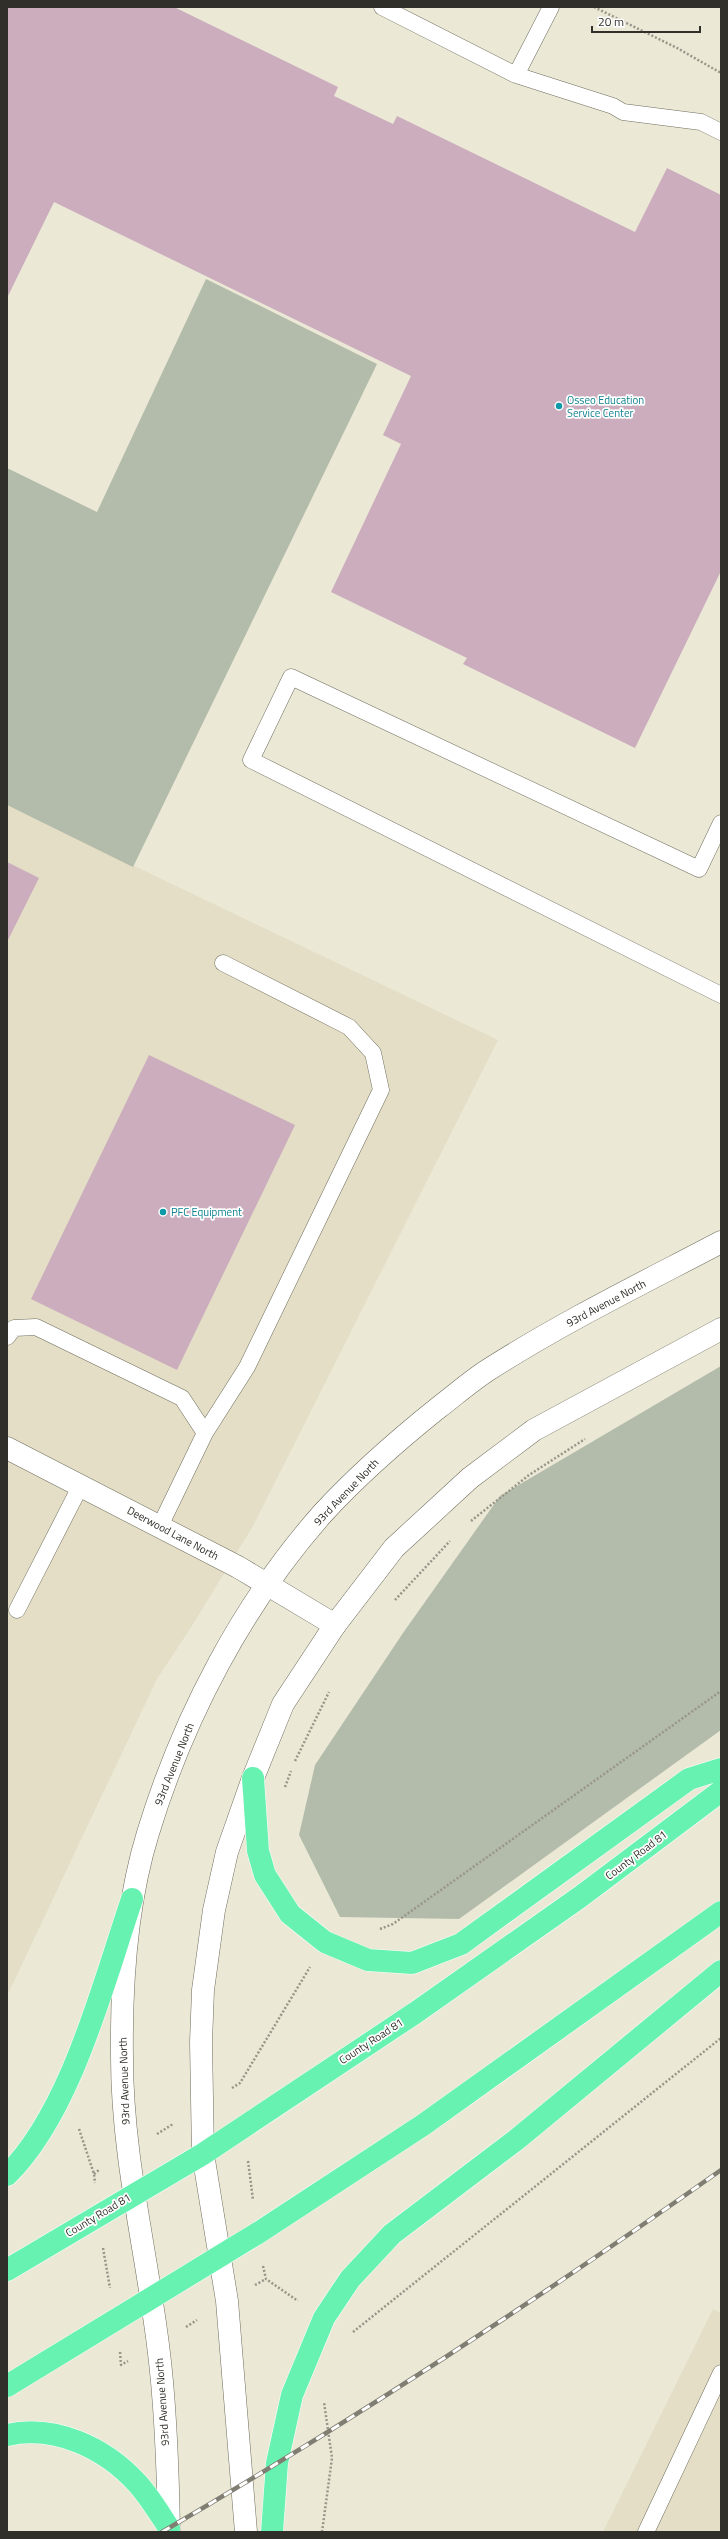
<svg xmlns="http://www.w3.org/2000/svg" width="728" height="2539" font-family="'Titillium Web',sans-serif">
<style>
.built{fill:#e3dec5}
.green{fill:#b3bbab}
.building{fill:#cbadbe}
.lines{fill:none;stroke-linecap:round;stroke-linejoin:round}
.service-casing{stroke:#6f6d5d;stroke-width:17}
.minor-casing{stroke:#6f6d5d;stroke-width:23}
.tertiary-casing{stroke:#6f6d5d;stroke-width:23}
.trunk-casing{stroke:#fff;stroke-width:23}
.path{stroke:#989589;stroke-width:2.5;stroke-dasharray:2 2;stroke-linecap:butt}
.service{stroke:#fff;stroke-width:16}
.minor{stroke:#fff;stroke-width:22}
.tertiary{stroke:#fff;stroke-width:22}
.trunk{stroke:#68f2b2;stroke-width:22}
.rail-casing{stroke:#807d72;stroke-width:4.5}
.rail{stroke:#fff;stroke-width:3;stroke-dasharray:9;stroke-linecap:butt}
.culture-dot{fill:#0f9aa8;stroke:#fff;stroke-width:1.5}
.labels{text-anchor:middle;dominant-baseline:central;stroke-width:3.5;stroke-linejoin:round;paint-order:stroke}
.culture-label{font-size:11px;fill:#0d838f;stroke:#fff;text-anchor:start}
.street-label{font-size:11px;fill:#312f29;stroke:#fff}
</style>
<rect width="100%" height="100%" fill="#ebe8d6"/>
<path class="built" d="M7,805L498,1040L253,1526L190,1629L157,1679L7,1996Z
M713,2309L721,2313V2532H603Z"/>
<path class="green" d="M206,279L377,364L133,867L7,805V468L97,512Z
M721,1366V1730L459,1919L340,1917L299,1835L315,1765L403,1633L500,1496Z"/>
<path class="building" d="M7,7H174L338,87L334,96L393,124L397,116L635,232L667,168L721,195V571L635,748L463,664L467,658L331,592L401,444L383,435L411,376L54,202L7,298Z
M7,862L39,878L7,942Z
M149,1055L295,1125L177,1370L31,1299Z"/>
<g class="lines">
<defs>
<path id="service" d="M382,7L516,75L613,106L623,112L701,122L721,132
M516,75L551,7
M721,823L699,869L291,677L251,760L721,995
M7,1337L14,1328L36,1327L182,1398L205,1433L160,1526
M205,1433L247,1367L381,1090L373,1053L349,1027L223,963
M17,1610L81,1485
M646,2532L721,2373"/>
<path id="minor" d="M7,1448L238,1567L335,1625"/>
<path id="tertiary" d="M169,2532C168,2470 166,2406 158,2345C146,2249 122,2155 122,2058C121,1984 126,1904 148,1833C183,1718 243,1603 323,1513C358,1475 398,1440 438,1408C455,1395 471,1381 488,1370C563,1322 643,1283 721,1242
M246,2532L227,2301L203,2154L201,2042L203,1990L214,1910L227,1852L253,1778L283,1704L335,1625L394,1548L470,1478L534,1430L721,1329"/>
<path id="trunk" d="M253,1778L258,1851L265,1875L290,1914L325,1942L368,1960L412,1963L461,1944L689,1779L721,1769
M7,2175C71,2112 103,1984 132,1899
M7,2270L203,2154L415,2013L580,1897L721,1791
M7,2386L258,2233L423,2125L721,1912
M7,2435C55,2424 105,2448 137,2483C149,2496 159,2513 169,2528
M272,2532L277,2463L292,2395L324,2318L350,2279L392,2234L516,2140L721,1971"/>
</defs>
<use href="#service" class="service-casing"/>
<use href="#minor" class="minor-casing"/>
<use href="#tertiary" class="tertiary-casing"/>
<use href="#trunk" class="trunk-casing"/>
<path class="path" d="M594,7L677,48L721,73
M471,1521L529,1475L585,1439
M395,1600L450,1541
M295,1761L329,1692
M285,1787L291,1771
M380,1929L393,1924L721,1691
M232,2088L240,2083L310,1967
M79,2129L94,2174L95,2183
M157,2134L173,2124
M248,2161L253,2200
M94,2174L100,2169
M103,2248L110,2288
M263,2266L266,2279L298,2301
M255,2285L266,2279
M186,2327L197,2320
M353,2332L721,2038
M120,2352L121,2365L128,2361
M322,2532L332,2458L324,2402"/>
<use href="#service" class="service"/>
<use href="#minor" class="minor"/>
<use href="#tertiary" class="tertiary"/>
<use href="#trunk" class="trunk"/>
<defs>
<path id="rail" d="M162,2532C354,2420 540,2298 721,2170"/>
</defs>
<use href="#rail" class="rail-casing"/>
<use href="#rail" class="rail"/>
</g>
<g class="culture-dot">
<circle cx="559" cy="406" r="4"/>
<circle cx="163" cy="1212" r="4"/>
</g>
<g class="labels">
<g class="culture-label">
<text x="567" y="400">Osseo Education<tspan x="567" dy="13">Service Center</tspan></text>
<text x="171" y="1212">PFC Equipment</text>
</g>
<g class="street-label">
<text transform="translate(606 1303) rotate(-28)">93rd Avenue North</text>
<text transform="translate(346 1492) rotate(-46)">93rd Avenue North</text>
<text transform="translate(173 1533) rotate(28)">Deerwood Lane North</text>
<text transform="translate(174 1764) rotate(-68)">93rd Avenue North</text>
<text transform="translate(636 1855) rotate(-37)">County Road 81</text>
<text transform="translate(371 2041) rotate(-33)">County Road 81</text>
<text transform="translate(124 2081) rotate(-92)">93rd Avenue North</text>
<text transform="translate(98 2215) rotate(-31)">County Road 81</text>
<text transform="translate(162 2402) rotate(-94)">93rd Avenue North</text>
</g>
</g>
<rect width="728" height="2539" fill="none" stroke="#312f29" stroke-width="16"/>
<path d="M592 26v6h108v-6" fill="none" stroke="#312f29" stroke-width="2"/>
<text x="598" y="26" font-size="12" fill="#312f29" stroke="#ffffff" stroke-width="3" paint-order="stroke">20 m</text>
</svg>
